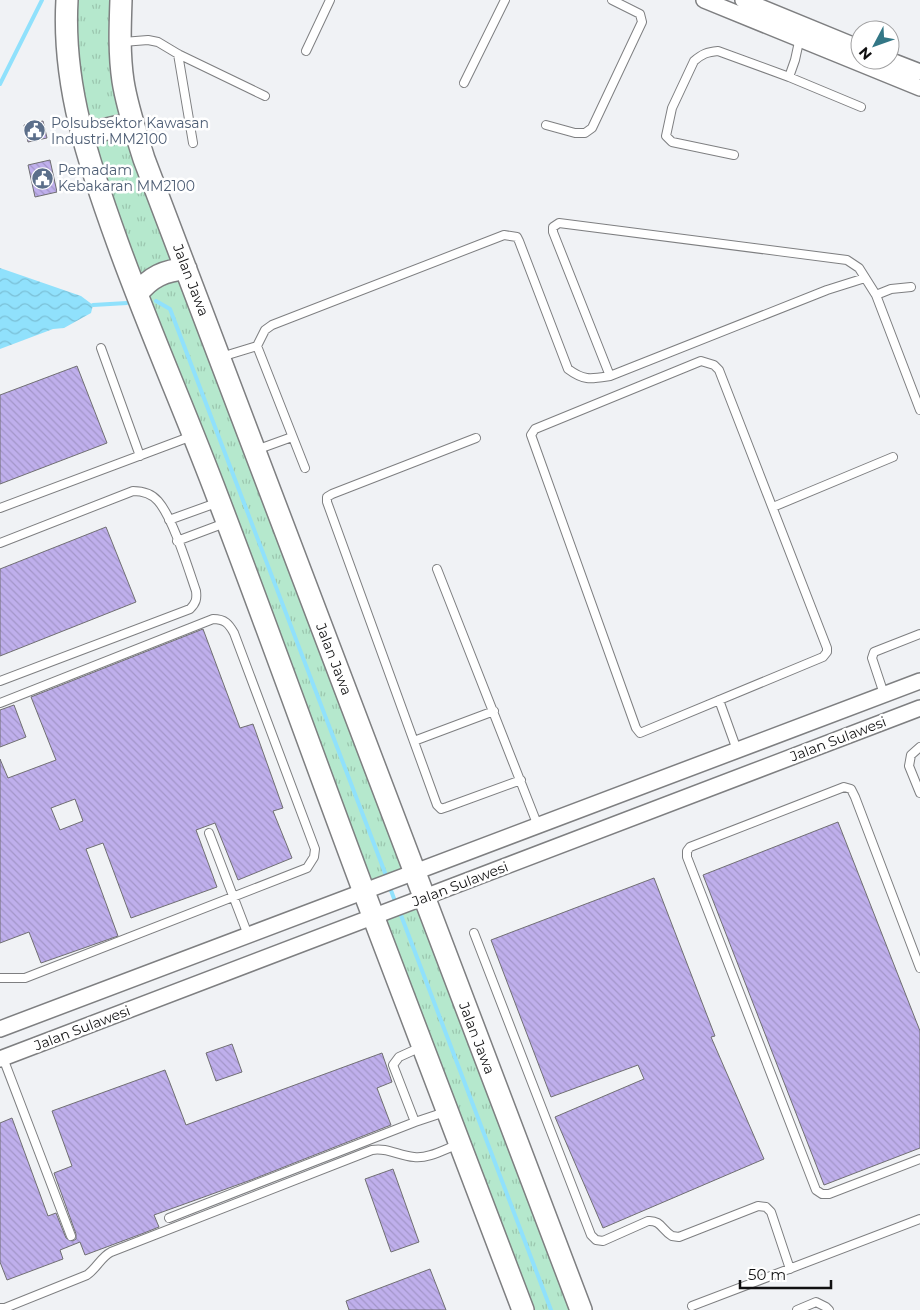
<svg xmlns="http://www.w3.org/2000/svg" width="920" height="1310" font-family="Montserrat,sans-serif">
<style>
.grass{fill:url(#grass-tufts)}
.water{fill:url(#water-waves)}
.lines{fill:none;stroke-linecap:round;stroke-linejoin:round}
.stream{stroke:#90e1fc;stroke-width:4}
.building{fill:url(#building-back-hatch);stroke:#706f72;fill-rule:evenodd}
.lane-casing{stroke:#7e7f81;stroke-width:10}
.street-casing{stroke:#7e7f81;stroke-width:18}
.secondary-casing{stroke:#7e7f81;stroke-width:24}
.lane{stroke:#fff;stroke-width:8}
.street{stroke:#fff;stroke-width:15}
.secondary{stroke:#fff;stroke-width:21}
.labels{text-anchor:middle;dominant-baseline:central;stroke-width:5;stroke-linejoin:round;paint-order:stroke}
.service-label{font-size:14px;fill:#4e5e75;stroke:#fff;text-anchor:start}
.street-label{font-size:14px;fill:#101011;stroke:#fff}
</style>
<defs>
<pattern id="grass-tufts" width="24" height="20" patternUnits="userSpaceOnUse" patternTransform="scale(1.25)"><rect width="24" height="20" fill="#b5e8cd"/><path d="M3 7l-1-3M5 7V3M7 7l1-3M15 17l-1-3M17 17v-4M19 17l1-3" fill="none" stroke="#9bc6af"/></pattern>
<pattern id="water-waves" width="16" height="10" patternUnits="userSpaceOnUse" patternTransform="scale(1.25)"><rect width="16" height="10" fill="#90e1fc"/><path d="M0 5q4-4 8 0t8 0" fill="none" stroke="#7bc0d7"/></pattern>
<pattern id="building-back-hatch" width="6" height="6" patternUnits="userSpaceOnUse" patternTransform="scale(1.25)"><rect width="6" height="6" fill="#bfafec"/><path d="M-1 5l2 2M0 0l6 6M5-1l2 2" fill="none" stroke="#a396c9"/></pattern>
</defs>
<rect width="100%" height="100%" fill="#f0f2f5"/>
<path class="grass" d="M67,0H121L123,82L415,873L363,892L81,135Z
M424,898L581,1310H523L373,917Z"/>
<path class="water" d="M0,268L81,296L93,305L91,313L64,328L53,329L0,349Z"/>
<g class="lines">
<path class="stream" d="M0,84L42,0
M156,301L170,309L387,878
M93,305L127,303
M389,885L396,904
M399,910L551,1310"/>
</g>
<path class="building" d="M43,121L47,138L28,142L24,125Z
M50,160L57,192L35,197L28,165Z
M77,366L107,443L0,484V395Z
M106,527L136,602L0,656V569Z
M203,629L240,728L253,724L283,808L273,811L292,858L238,880L215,823L196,830L217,887L131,918L103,843L86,849L118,936L41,963L29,932L0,943V759L8,778L56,760L31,697ZM75,799L83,821L60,830L51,808Z
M14,705L26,737L0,747V710Z
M838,822L920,1031V1148L824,1185L703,875Z
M654,878L715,1036L711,1037L764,1159L603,1228L555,1117L644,1079L638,1065L551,1097L491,940Z
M232,1044L242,1072L216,1081L206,1053Z
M382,1053L392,1082L377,1088L391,1125L251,1180L154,1215L159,1227L144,1233L85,1255L80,1242L60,1250L63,1259L7,1280L0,1262V1123L12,1118L48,1216L56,1213L66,1238L73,1241L76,1239V1234L54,1173L72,1166L52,1111L165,1070L186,1125Z
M393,1169L419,1242L391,1252L365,1179Z
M430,1269L446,1310H349L346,1301Z"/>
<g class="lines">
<defs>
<path id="lane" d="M123,42L148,40L158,42L178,54L265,96
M306,51L330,0
M178,54L193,143
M789,77L861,107
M464,83L505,0
M546,125L575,133H585L592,128L642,22L640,14L612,0
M734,155L672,142L666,136L672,108L694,61C702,54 707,52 718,51L789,77L795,60L800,37
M911,287L891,289L876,295L920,410
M101,348L140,456
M221,357L257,346
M701,361L714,365L719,370L827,648V652L823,657L640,733L636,728L531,435L535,429Z
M610,376L553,232V227L559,223L847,260L859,268L876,295
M476,438L332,494L327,497V502L437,805L441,809L447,807L521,780
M256,450L292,437
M305,468L257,346L265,330L272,325L504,235L517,237L519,241L568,369C584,381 591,379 610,376L827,290L865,278
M773,507L893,457
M0,508L192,436
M169,520L219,502
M177,541L225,523
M0,543L133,491C142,491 152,494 158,501C173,518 188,568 196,591C197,599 196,603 190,609L0,681
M437,569L538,826
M884,694L872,658L874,652L920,634
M719,700L737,750
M0,703L213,619C225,619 229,624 234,633L315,849L314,857L307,868L25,978H0
M414,741L494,711
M920,747L911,755L909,766L920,793
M209,833L248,935
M474,933L591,1235L596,1240L603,1241L648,1221C661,1220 662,1230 672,1236L679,1237L758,1206L766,1207L771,1212L790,1269
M920,968L855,797L851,789L844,787L690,847L687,851V857L816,1190L822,1194H829L920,1159
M3,1058L71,1236
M415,1122L445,1112
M169,1218L415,1122L393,1065L399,1057L421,1047
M692,1306L920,1219
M0,1308H5L87,1275C97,1268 101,1257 111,1252L372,1150C387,1147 399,1156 414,1157C428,1159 445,1149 459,1144
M797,1310L816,1302L826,1307L829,1310"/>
<path id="street" d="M704,0L920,88
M743,0L860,48
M889,60L920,72
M0,1029L920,681
M0,1059L920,708"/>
<path id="secondary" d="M67,0C62,86 89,164 118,244C149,330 186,413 218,498C268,629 315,761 364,892C416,1032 470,1171 523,1310
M121,0C120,27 119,54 123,81C127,107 136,133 144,159L581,1310
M81,135L133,123
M137,294C150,277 165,270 186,269"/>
</defs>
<use href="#lane" class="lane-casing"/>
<use href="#street" class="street-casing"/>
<use href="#secondary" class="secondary-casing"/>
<use href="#lane" class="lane"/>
<use href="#street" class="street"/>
<use href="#secondary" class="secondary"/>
</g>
<defs>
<symbol id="civic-disc" viewBox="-11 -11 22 22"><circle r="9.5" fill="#5c6f8a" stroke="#fff"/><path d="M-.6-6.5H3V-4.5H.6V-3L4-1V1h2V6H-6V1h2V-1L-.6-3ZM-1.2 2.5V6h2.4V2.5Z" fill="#fff"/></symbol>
</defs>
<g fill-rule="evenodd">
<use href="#civic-disc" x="22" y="118" width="25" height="25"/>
<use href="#civic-disc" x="30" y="166" width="25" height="25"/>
</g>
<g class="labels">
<g class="service-label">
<text x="51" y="123">Polsubsektor Kawasan<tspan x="51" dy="16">Industri MM2100</tspan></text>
<text x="58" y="170">Pemadam<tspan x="58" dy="16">Kebakaran MM2100</tspan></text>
</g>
<g class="street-label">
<text transform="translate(191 280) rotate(69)">Jalan Jawa</text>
<text transform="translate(334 659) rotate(69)">Jalan Jawa</text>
<text transform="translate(838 739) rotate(-21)">Jalan Sulawesi</text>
<text transform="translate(460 884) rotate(-21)">Jalan Sulawesi</text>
<text transform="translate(82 1028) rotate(-21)">Jalan Sulawesi</text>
<text transform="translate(477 1038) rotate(69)">Jalan Jawa</text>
</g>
</g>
<g transform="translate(875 45) rotate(229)"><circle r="24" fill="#ffffff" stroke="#9f9fa0"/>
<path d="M0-4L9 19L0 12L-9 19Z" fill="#337786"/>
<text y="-8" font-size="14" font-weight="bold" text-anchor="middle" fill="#101011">N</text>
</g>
<path d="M740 1280v8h91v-8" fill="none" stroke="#101011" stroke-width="2.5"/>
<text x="748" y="1280" font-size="15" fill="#101011" stroke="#ffffff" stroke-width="4" paint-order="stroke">50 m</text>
</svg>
